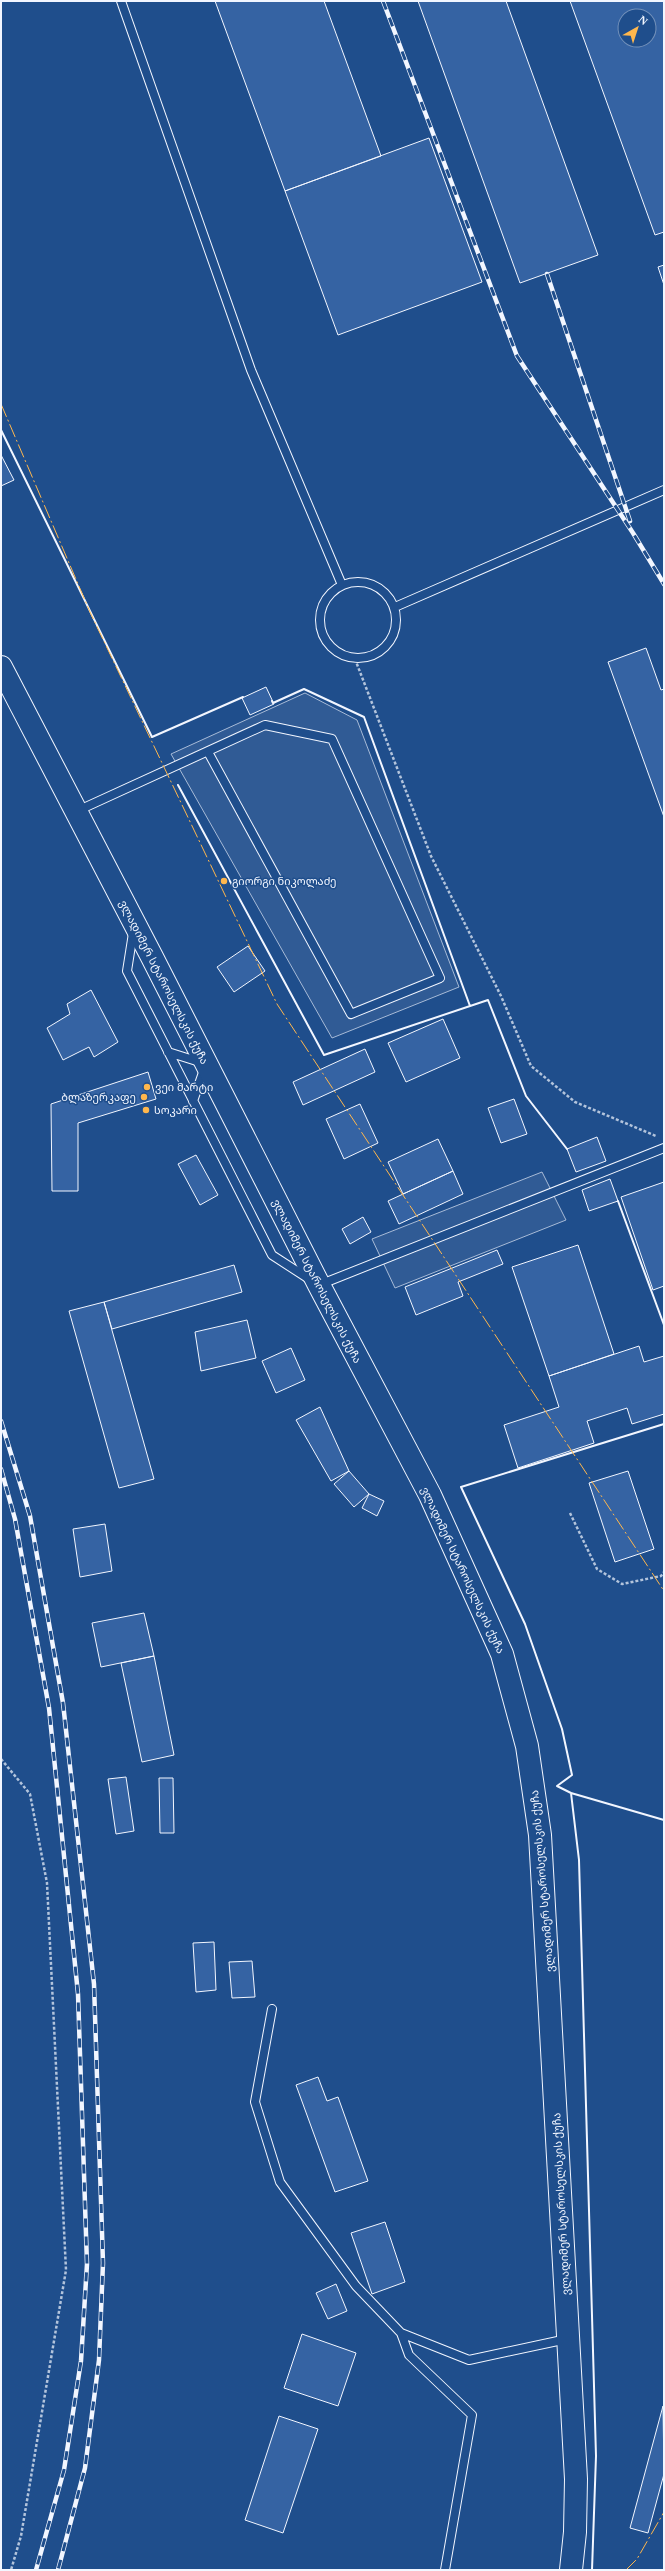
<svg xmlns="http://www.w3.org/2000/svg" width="665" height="2571" font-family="'Times New Roman','Noto Sans Georgian',serif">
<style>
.parking{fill:#305b95;stroke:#a8bbd7}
.building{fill:#3563a3;stroke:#f2f6ff;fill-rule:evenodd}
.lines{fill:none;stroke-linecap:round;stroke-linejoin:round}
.service-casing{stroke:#f2f6ff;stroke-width:10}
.primary-casing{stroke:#f2f6ff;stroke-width:24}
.path{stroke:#b3c4dc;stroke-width:2.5;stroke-dasharray:3 2;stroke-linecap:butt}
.service{stroke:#1f4e8c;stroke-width:8}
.primary{stroke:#1f4e8c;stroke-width:22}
.rail-casing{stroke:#f2f6ff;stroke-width:4.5}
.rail{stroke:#1f4e8c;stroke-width:3;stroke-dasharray:9;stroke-linecap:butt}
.wall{stroke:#f2f6ff;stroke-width:2}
.power{stroke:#ffb74d;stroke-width:1;stroke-dasharray:14 3 2 3;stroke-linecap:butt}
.poi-dot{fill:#ffb74d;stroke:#1f4e8c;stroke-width:1.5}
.labels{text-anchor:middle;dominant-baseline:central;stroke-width:3;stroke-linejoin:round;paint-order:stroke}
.poi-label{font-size:11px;fill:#f2f6ff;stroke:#1f4e8c;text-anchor:start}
.street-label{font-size:11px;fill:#f2f6ff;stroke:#1f4e8c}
</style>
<rect width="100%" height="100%" fill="#1f4e8c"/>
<path class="parking" d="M305,693L357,720L459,987L332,1038L171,754Z
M542,1172L566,1220L395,1288L372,1239Z"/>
<path class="building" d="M215,1H324L381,156L285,191Z
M418,1H506L598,255L520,283Z
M570,1H664V232L655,235ZM625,16H649V40H625Z
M429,138L482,282L338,335L285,191Z
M664,265V285L658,267Z
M1,455L14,480L1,486Z
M646,648L661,690L664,689V817L608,662Z
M266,687L274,704L250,715L242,698Z
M248,946L265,971L234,992L217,967Z
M91,990L118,1042L94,1057L89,1047L63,1060L47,1028L70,1014L67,1004Z
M443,1019L460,1058L406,1082L388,1043Z
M365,1049L375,1072L303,1105L293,1082Z
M148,1072L156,1099L78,1123V1191H52L51,1104Z
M514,1099L527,1134L501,1143L488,1108Z
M360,1104L378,1143L344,1159L326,1119Z
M597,1137L606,1161L576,1172L567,1149Z
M438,1139L453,1171L403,1194L388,1162Z
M196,1155L218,1195L200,1205L178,1164Z
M453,1171L463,1194L399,1224L388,1201Z
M610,1179L618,1201L589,1211L582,1190Z
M664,1182V1286L653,1290L621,1197Z
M363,1217L371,1232L350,1244L342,1229Z
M578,1245L614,1354L549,1376L512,1267Z
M497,1250L503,1264L458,1282L463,1296L416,1315L405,1287Z
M234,1265L242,1292L112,1329L104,1302Z
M104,1302L154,1479L119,1488L69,1311Z
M247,1320L256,1358L201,1371L195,1332Z
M639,1346L644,1362L664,1356V1414L632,1424L627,1408L587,1421L594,1443L518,1468L504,1425L559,1407L549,1376Z
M291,1348L305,1380L276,1393L262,1361Z
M320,1407L349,1471L331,1481L296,1420Z
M349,1471L369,1494L354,1507L334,1484Z
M628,1471L654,1549L615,1562L589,1483Z
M369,1494L384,1501L377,1516L362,1508Z
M105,1524L112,1571L80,1577L73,1529Z
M144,1613L154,1656L101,1667L92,1623Z
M154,1656L174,1755L142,1762L121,1663Z
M126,1777L134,1831L116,1834L108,1779Z
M159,1778H173L174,1833H160Z
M214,1942L216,1990L196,1992L193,1943Z
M252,1961L255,1997L232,1998L229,1962Z
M318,2077L327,2101L338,2097L368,2181L335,2192L296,2085Z
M385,2222L405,2282L372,2294L351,2233Z
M336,2284L347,2311L328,2319L316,2293Z
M302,2334L356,2353L338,2406L284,2388Z
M663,2406L664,2474L648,2533L630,2528Z
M279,2416L318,2429L283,2533L245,2520Z"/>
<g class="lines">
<defs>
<path id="service" d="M121,1L251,370L342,585
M320 620a38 38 0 1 1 76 0a38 38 0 1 1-76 0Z
M395,607L664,490
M77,811L265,725L332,739L440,978L351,1014L208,752
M133,933L127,971L272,1255L309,1279
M168,1052L206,1064L193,1101
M319,1285L664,1148
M272,2009L255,2102L280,2182L356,2286L401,2333L469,2360L567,2339
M401,2333L409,2355L472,2415L445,2570"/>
<path id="primary" d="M1,667L152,957L319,1285L430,1495L502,1654L527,1746L540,1835L576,2479L575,2532L571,2570"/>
</defs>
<use href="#service" class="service-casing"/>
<use href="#primary" class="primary-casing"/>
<path class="path" d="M355,659L431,856L501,996L531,1066L575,1102L656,1136
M570,1513L597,1569L622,1584L661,1576L664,1572
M1,1759L30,1794L47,1883L66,2270L21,2536L11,2570"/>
<use href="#service" class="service"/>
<use href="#primary" class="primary"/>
<defs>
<path id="rail" d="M383,1L517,356L633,533L664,584
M547,274L630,521
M1,1421L30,1516L63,1703L94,1984L103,2263L99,2360L85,2468L58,2570
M1,1469L15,1519L49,1708L78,1994L87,2264L81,2361L64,2470L36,2570"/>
</defs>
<use href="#rail" class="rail-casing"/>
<use href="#rail" class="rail"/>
<path class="wall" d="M1,430L152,737L243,697
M272,701L273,703L304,689L364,717L470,1006
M178,785L324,1055L488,1000L526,1096L567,1149
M618,1201L664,1325
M571,1793L664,1820
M592,2570L596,2456L579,1860L571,1793L557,1786L572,1775L562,1729L525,1624L461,1487L664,1424"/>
<path class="power" d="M1,404L90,612L277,1004L664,1591
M626,2570L637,2559L664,2512"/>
</g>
<g class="poi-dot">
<circle cx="224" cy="881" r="4"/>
<circle cx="147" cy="1087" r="4"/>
<circle cx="144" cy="1097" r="4"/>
<circle cx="146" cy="1110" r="4"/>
</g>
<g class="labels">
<g class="poi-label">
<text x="232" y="881">გიორგი ნიკოლაძე</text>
<text x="155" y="1087">ვეი მარტი</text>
<text x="136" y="1097" text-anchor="end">ბლაზერკაფე</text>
<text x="154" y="1110">სოკარი</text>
</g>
<g class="street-label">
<text transform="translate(164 982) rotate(63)">ვლადიმერ სტაროსელსკის ქუჩა</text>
<text transform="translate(317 1281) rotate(63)">ვლადიმერ სტაროსელსკის ქუჩა</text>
<text transform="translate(463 1570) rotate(65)">ვლადიმერ სტაროსელსკის ქუჩა</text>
<text transform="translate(542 1881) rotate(-95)">ვლადიმერ სტაროსელსკის ქუჩა</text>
<text transform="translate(561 2204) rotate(-93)">ვლადიმერ სტაროსელსკის ქუჩა</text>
</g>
</g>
<rect width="665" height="2571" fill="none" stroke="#f2f6ff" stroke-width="4"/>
<g transform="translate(637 28) rotate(39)"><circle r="19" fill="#1f4e8c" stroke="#7391ba"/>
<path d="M0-3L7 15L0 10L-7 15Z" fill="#ffb74d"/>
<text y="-6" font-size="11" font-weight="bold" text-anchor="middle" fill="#f2f6ff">N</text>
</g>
</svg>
